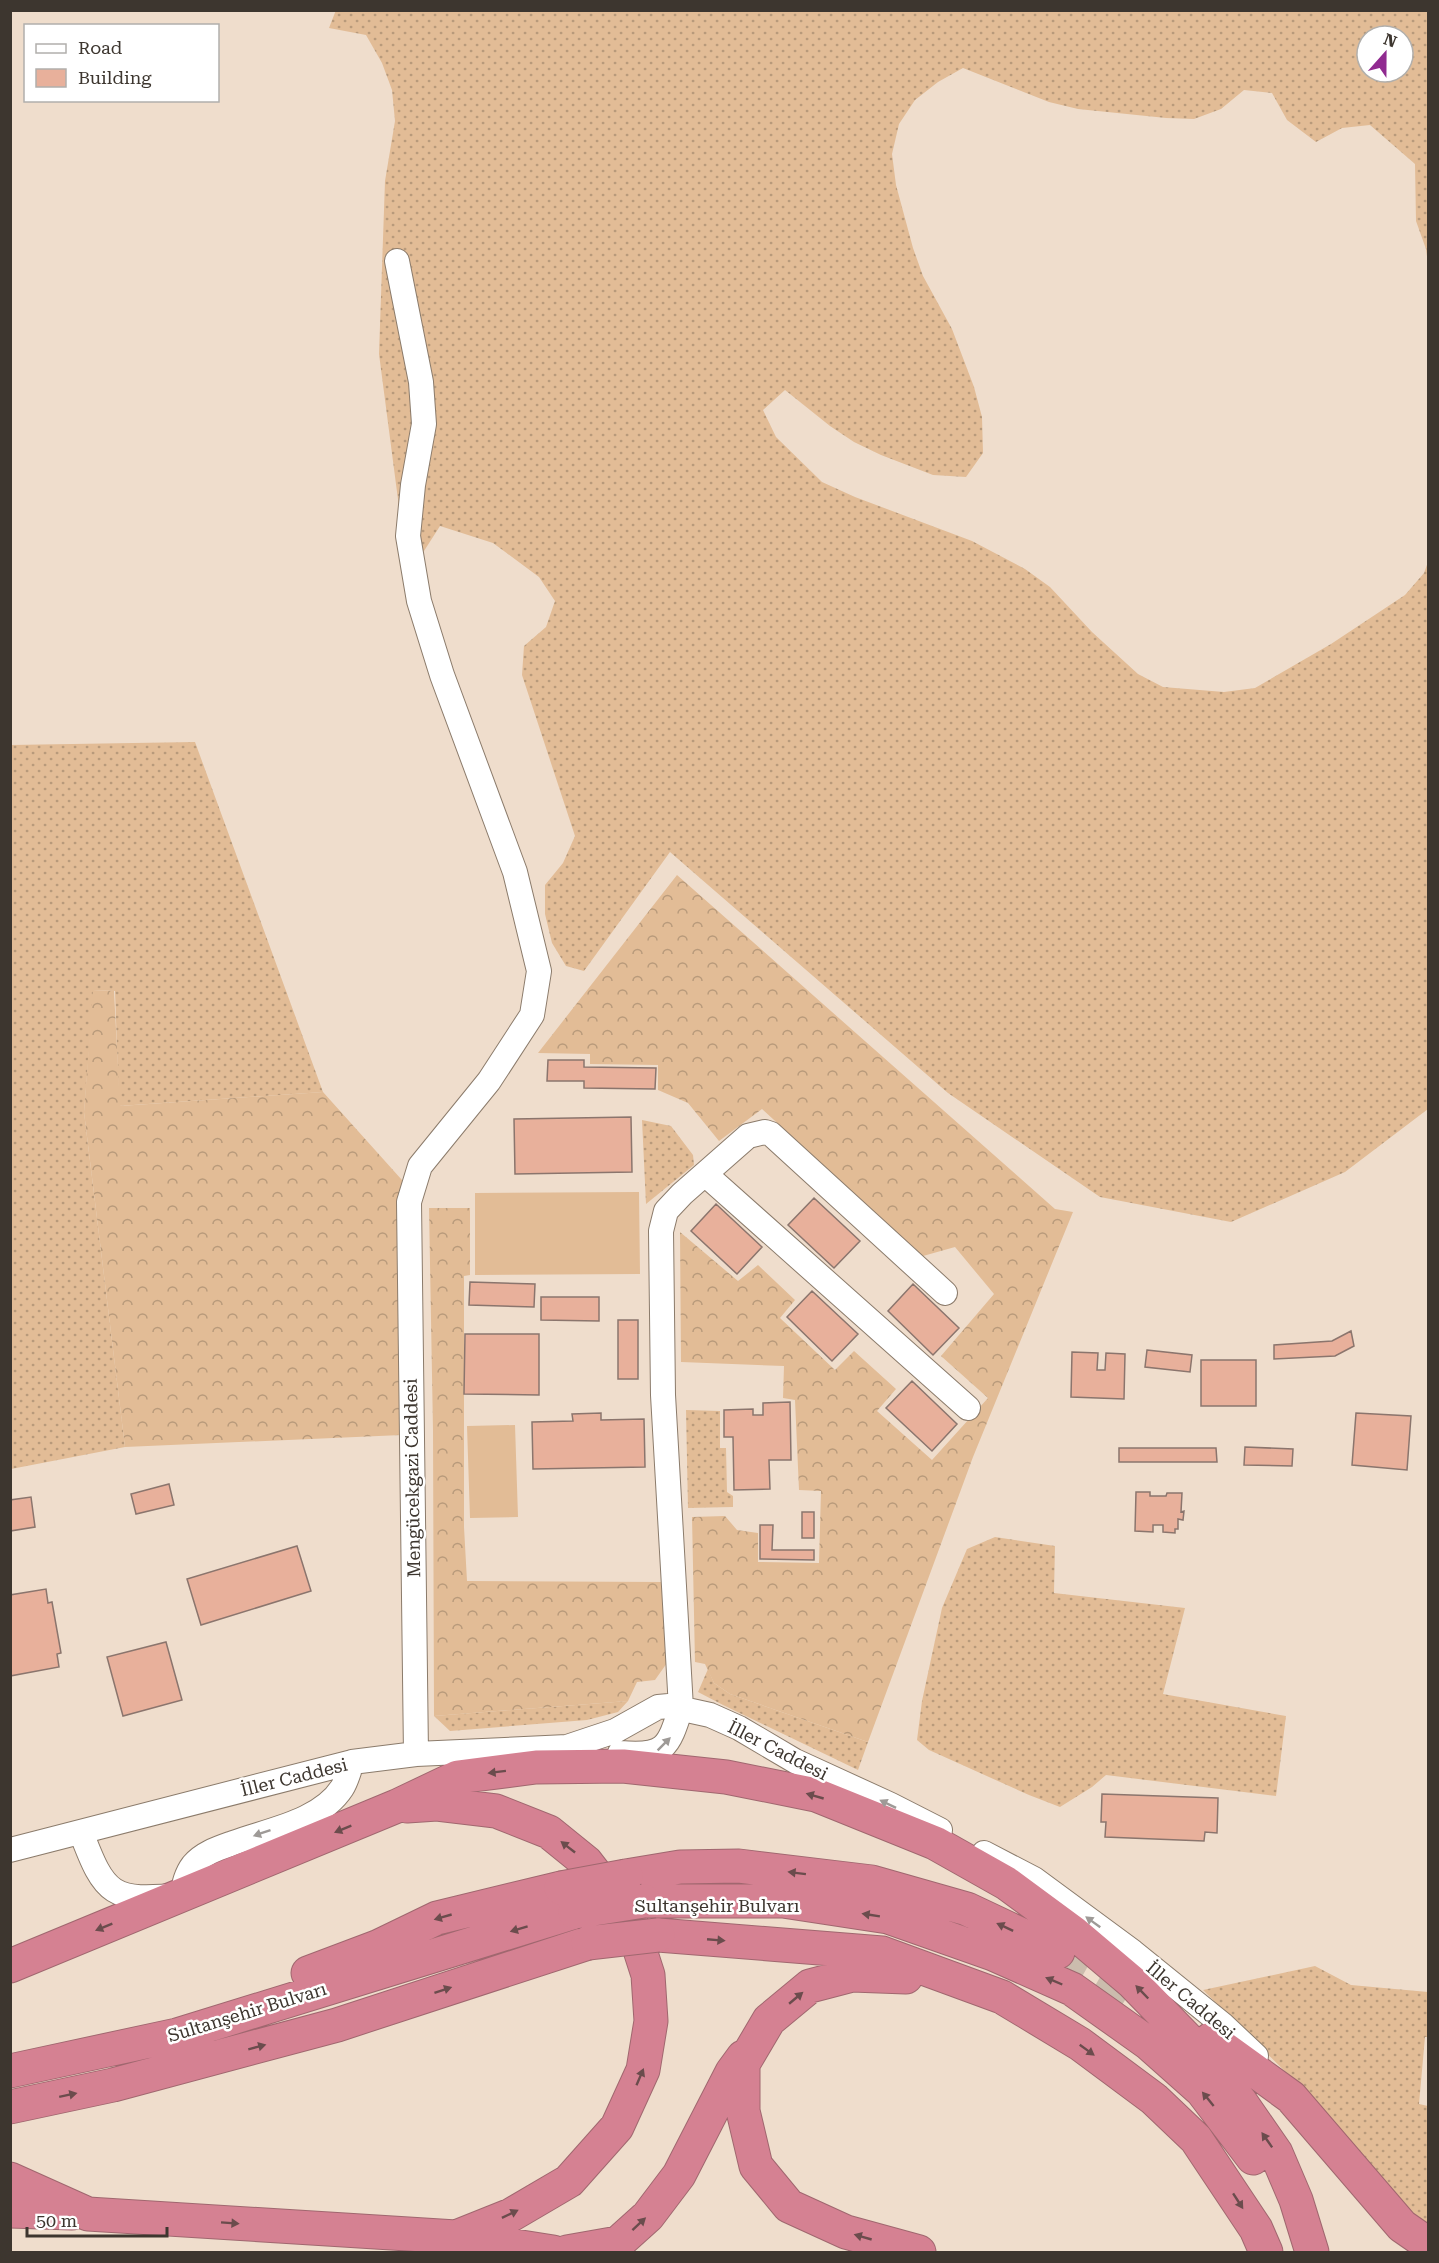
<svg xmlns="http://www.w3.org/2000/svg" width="1439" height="2263" font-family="'Roboto Serif',serif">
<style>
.grass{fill:url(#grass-dots);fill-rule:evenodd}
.forest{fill:url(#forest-crowns)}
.pitch{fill:#e2bc96}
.building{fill:#e8b09b;stroke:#8b756d;stroke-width:1.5}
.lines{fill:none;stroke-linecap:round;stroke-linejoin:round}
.highway-tunnel{stroke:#cbbcad;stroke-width:33;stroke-dasharray:33 16;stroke-linecap:butt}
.minor-casing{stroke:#8b7b6b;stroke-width:26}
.highway-casing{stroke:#a0676f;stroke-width:35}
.minor{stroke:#fff;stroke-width:24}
.highway{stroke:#d58192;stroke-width:33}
.highway-bridge-casing{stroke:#a0676f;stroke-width:35;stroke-linecap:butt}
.highway-bridge{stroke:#d58192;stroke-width:33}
.oneway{fill:#9e9a97}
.oneway2{fill:#6b4c4d}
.labels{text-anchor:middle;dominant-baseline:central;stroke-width:5;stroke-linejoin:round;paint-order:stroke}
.street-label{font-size:18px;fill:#3d362f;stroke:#fff}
</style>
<defs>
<pattern id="grass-dots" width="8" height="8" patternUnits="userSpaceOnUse" patternTransform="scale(1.5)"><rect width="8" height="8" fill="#e2bc96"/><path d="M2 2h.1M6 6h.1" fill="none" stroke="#b89a7b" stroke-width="1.8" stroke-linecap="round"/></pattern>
<pattern id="forest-crowns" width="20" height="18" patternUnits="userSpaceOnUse" patternTransform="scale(1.5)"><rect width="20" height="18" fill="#e2bc96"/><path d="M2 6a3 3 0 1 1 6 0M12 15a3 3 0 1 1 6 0" fill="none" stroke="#b89a7b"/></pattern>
</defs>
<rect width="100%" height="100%" fill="#efddcc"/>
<path class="grass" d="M336,10L1428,11V264L1426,249L1416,221L1415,164L1370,125L1342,128L1316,142L1287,120L1272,93L1244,90L1221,109L1194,119L1166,118L1078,109L1049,102L963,68L938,82L915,100L899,124L892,154L896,185L913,248L923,276L952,329L974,387L982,417L983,453L966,477L933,475L881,455L854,442L830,426L785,390L763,410L776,437L822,482L855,497L972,541L1025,569L1050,587L1092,632L1138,674L1163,687L1224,692L1255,688L1331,644L1405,595L1424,573L1428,562V1109L1345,1172L1231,1222L1100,1197L948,1093L670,852L584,971L566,966L552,943L545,914V885L563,863L575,836L522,675L524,646L546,627L555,601L539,577L493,543L440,526L408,576L379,354L385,181L395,121L392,90L382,63L366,35L329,28ZM1367,36H1403V72H1367Z
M195,742L323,1092L119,1106L115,991L94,990L84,1112L125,1447L11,1469L10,745Z
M642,1120L671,1126L693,1155L694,1165L646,1204Z
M686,1410L720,1411V1448H726L727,1492L733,1496V1507L688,1508Z
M995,1537L1055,1546L1054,1593L1185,1608L1163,1694L1286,1716L1276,1796L1106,1775L1092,1787L1060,1807L1029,1795L929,1750L917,1740L922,1701L942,1608L967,1549Z
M708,1669L714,1683L730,1694L868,1742L858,1770L723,1705L698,1692Z
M628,1701L618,1712L587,1720L450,1731L434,1716Z
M1315,1966L1351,1985L1428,1992V2037H1425L1419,2104L1428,2106V2228L1414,2217L1324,2110L1203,1990Z"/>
<path class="forest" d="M677,875L1055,1209L1073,1212L973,1457L868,1742L730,1694L714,1683L705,1664L695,1662L692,1517L725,1516L737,1530L758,1533V1562L819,1563L821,1491L799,1490L795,1400L783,1398L784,1366L681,1362L680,1232L738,1281L758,1265L795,1300L780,1318L835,1370L854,1351L896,1389L877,1411L932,1460L988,1398L941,1356L994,1294L955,1247L923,1256L762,1109L719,1141L688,1103L658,1090V1065L590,1064V1054L538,1053Z
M93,990L114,991L120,1106L323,1092L419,1199L424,1434L125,1447L84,1112Z
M429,1208H470V1275L464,1276V1527L467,1581L665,1582L667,1663L655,1680L637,1682L628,1701L434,1716L433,1430Z"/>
<path class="pitch" d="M639,1192L640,1274L475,1275V1193Z
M515,1425L518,1517L470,1518L467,1426Z"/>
<path class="building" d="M548,1060H584V1067L656,1068L655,1089L584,1088V1081H547Z
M631,1117L632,1172L515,1174L514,1119Z
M814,1198L860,1241L834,1268L788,1225Z
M716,1204L762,1247L737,1274L691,1231Z
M470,1282L535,1284L534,1307L469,1305Z
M913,1284L959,1328L933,1355L888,1311Z
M812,1291L858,1334L832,1361L787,1317Z
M541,1297H599V1321L541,1320Z
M618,1320H638V1379H618Z
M1351,1331L1354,1346L1335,1356L1274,1359V1345L1332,1341Z
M465,1334H539V1395L464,1394Z
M1147,1350L1192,1355L1190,1372L1145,1367Z
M1072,1352L1098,1353L1097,1370H1105L1106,1353L1125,1354L1124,1399L1071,1397Z
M1201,1360H1256V1406H1201Z
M912,1381L957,1424L932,1451L886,1408Z
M790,1402L791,1460H769L770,1489L734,1490L733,1437H724V1410L753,1409V1415H763V1403Z
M601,1413V1420L644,1419L645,1467L533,1469L532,1422L573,1421L572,1414Z
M1356,1413L1411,1416L1407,1470L1352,1465Z
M1245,1447L1293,1449L1292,1466L1244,1465Z
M1119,1448H1216L1217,1462H1119Z
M169,1484L174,1505L136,1514L131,1494Z
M1136,1492H1150V1496H1166L1167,1493H1182L1181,1512L1184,1511L1183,1520L1178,1519V1529H1175V1533L1163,1532V1525H1153V1532L1135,1531Z
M31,1497L35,1527L10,1531V1500Z
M802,1512H814V1538H802Z
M760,1525H773L772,1550H814V1560L760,1559Z
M297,1546L311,1591L201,1625L187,1579Z
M46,1589L48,1603L52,1602L61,1653L57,1654L59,1667L10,1676V1595Z
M166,1642L182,1700L123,1716L107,1657Z
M1102,1794L1218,1798L1217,1833L1205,1832L1204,1841L1105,1837L1106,1822H1101Z"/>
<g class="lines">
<path class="highway-tunnel" d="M1058,1952L1137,1997"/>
<defs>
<path id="minor" d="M397,261L421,382L424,424L413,485L408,536L419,601L442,675L515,872L539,971L532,1015L489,1081L420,1166L409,1202L416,1754
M705,1174L968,1408
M620,1753C665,1757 668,1748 681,1708L663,1395L661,1231L666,1211L682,1194L748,1136L765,1132L771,1134L945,1293
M81,1832C105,1896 112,1902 182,1895C184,1885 186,1874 193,1865C203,1853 219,1848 233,1843C268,1830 320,1822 342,1788C347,1780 349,1771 352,1762
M10,1850L352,1762L416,1754L567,1747L615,1731L658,1707L669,1706L710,1715L739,1728L795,1761L891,1805L940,1830
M984,1853L1034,1879L1133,1952L1222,2024L1256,2056"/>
<path id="highway" d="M407,1806L437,1804L496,1811L549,1832L586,1862L630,1919L648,1975L651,2021L643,2070L617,2127L569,2181L511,2215L456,2237
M626,1876L680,1867L739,1866L872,1882L967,1909L1058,1952
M644,1901H783L888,1917L993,1954L1072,1989L1148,2043L1202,2091L1253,2158
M658,1935L882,1953L1002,1997L1080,2044L1154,2099L1196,2139L1256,2229L1266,2252
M10,1966L397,1806L458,1777L536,1767L623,1766L726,1777L816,1795L935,1843L1006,1883L1074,1933L1133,1983L1195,2047L1240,2101L1276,2153L1296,2200L1312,2252
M308,1973L377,1947L437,1918L561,1888
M906,1977L852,1975L810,1986L769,2020L743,2064V2111L756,2166L789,2206L846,2232L919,2252
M1211,2039L1291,2097L1402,2226L1428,2244
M10,2071L177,2035L575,1912
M10,2107L113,2085L337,2025L588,1943
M10,2179L88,2214L456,2237L553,2252
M10,2211L72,2213
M567,2252L618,2243L648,2216L679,2175L732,2072L743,2057"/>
</defs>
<use href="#minor" class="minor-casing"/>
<use href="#highway" class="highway-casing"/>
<use href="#minor" class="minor"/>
<use href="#highway" class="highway"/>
<defs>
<path id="highway-bridge" d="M561,1888L626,1876
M575,1912L644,1901
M588,1943L658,1935"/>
</defs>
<use href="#highway-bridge" class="highway-bridge-casing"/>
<use href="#highway-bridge" class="highway-bridge"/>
</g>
<defs><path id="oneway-solid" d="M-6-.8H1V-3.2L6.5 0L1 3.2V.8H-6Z" transform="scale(1.5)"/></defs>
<g class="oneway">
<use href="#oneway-solid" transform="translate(664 1744) rotate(-45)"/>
<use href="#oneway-solid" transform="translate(888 1804) rotate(-154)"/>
<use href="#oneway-solid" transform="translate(262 1833) rotate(161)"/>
<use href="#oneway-solid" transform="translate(1093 1922) rotate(-144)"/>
</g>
<g class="oneway2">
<use href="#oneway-solid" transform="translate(497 1772) rotate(173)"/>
<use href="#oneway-solid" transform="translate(815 1796) rotate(-164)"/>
<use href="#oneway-solid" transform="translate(343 1829) rotate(158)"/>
<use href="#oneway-solid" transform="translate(568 1847) rotate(-142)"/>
<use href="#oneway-solid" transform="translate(797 1873) rotate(-173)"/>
<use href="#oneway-solid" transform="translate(871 1915) rotate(-171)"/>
<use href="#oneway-solid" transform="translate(443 1917) rotate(164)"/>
<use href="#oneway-solid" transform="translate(104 1927) rotate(158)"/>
<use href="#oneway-solid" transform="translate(1005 1927) rotate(-155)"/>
<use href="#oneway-solid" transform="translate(519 1929) rotate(163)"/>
<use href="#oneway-solid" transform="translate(716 1940) rotate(5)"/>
<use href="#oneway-solid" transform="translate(1054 1981) rotate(-157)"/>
<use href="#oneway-solid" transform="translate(443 1990) rotate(-18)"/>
<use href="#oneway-solid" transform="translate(1142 1992) rotate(-134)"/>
<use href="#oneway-solid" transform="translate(796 1998) rotate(-40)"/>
<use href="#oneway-solid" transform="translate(257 2047) rotate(-15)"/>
<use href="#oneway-solid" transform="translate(1087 2050) rotate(36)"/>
<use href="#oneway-solid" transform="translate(640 2077) rotate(-67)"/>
<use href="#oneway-solid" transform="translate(68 2095) rotate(-12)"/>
<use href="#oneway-solid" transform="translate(1208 2099) rotate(-129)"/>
<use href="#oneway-solid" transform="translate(1267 2140) rotate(-125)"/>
<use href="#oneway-solid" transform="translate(1238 2201) rotate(57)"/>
<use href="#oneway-solid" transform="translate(510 2214) rotate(-26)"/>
<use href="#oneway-solid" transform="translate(230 2223) rotate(4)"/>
<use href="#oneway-solid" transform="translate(639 2224) rotate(-43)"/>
<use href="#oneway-solid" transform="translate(863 2237) rotate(-164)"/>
</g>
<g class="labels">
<g class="street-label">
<text transform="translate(412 1478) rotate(-91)">Mengücekgazi Caddesi</text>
<text transform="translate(778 1750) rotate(27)">İller Caddesi</text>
<text transform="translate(294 1777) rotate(-14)">İller Caddesi</text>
<text x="717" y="1905">Sultanşehir Bulvarı</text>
<text transform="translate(1191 2000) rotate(40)">İller Caddesi</text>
<text transform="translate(247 2012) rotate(-17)">Sultanşehir Bulvarı</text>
</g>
</g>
<rect width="1439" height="2263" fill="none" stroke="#3d362f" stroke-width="24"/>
<rect x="24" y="24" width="195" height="78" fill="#ffffff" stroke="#b1afac" stroke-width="1.5"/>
<rect x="36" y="44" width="30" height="9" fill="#ffffff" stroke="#b1afac" stroke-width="1.5"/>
<text x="78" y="54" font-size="18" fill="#3d362f">Road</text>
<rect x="36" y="69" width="30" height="18" fill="#e8b09b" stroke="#b1afac" stroke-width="1.5"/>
<text x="78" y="84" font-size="18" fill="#3d362f">Building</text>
<g transform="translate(1385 54) rotate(21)"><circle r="28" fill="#ffffff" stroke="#b1afac" stroke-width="1.5"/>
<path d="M0-4.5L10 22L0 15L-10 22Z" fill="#902a90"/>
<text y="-9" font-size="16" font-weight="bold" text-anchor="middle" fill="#3d362f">N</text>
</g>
<path d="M27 2227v9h140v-9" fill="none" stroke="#3d362f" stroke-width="3"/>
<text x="36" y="2227" font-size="18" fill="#3d362f" stroke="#ffffff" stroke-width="4.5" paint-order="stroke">50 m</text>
</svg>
